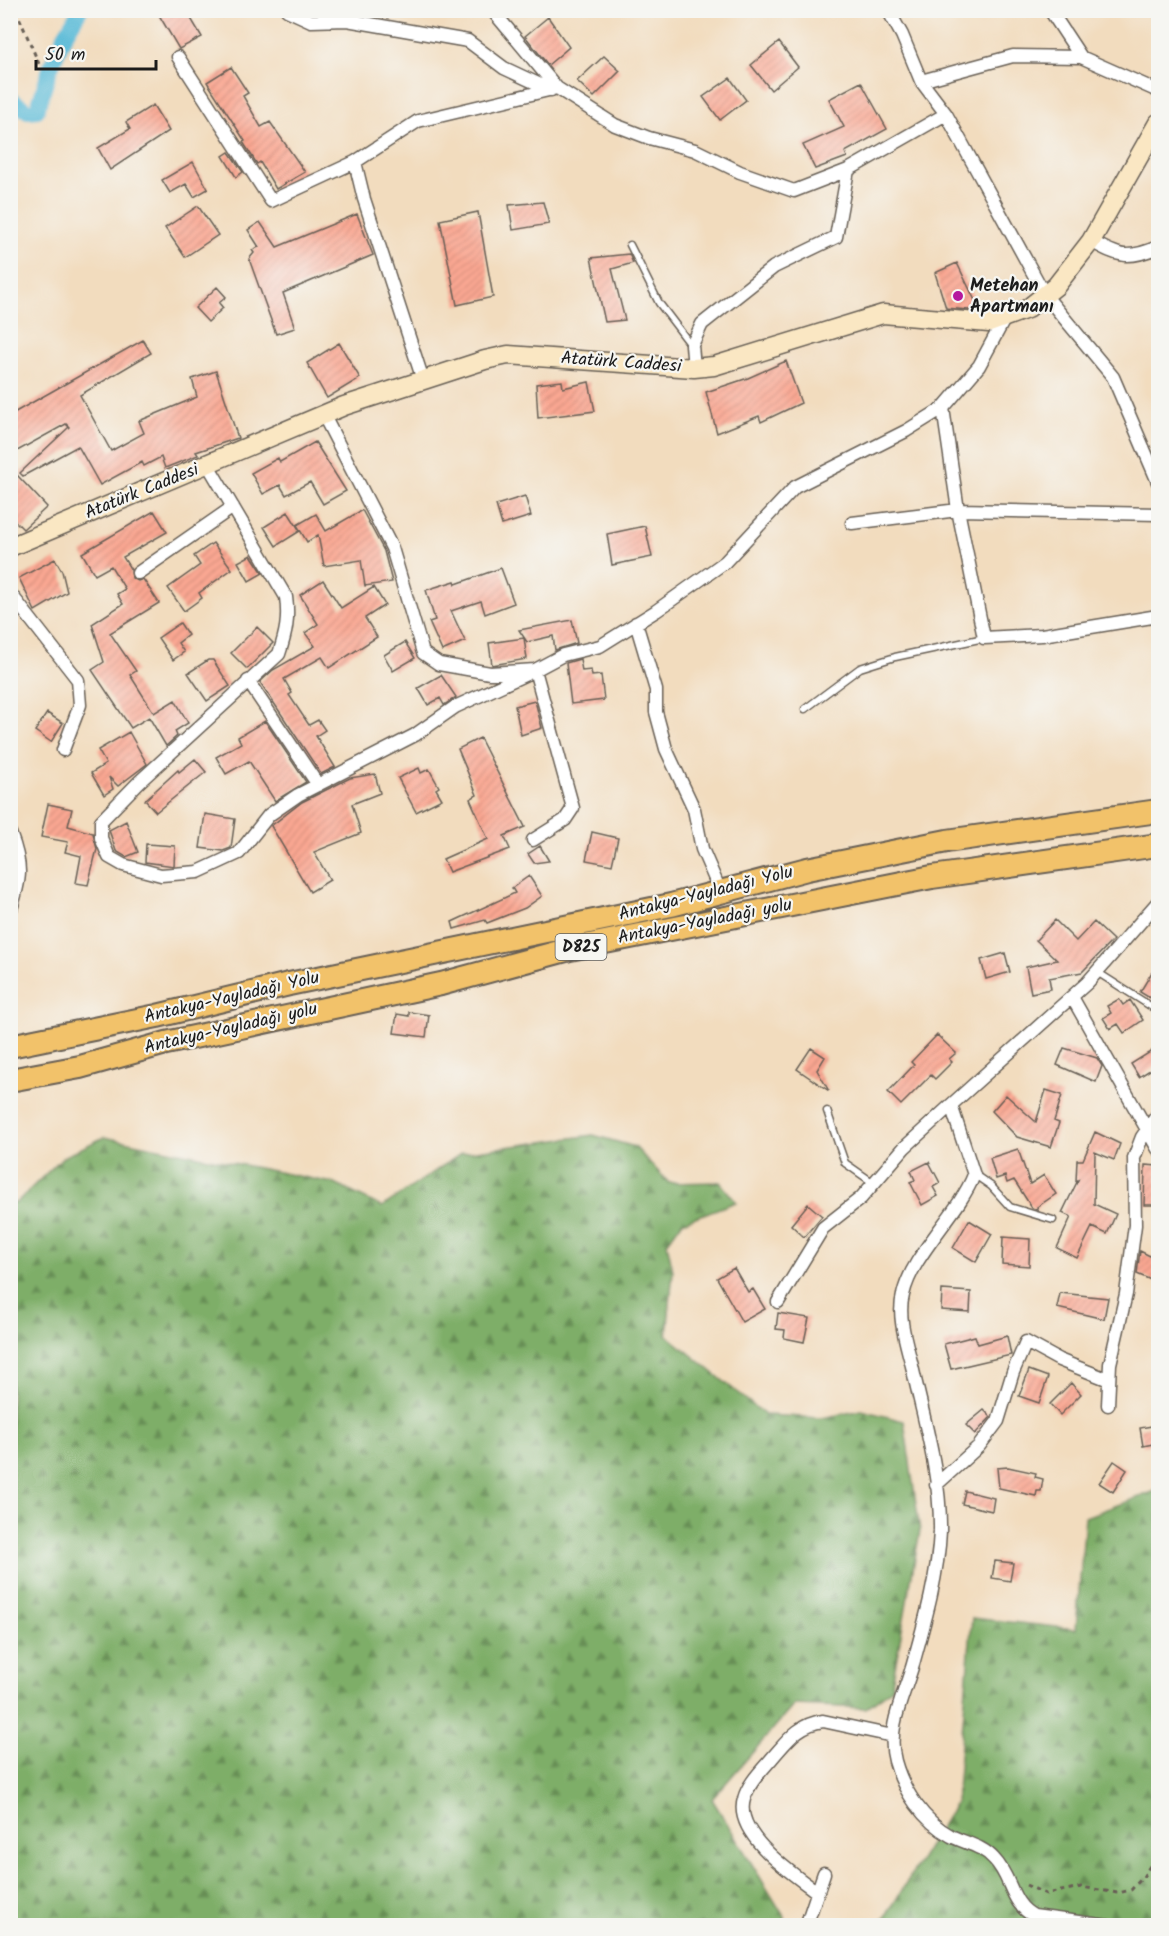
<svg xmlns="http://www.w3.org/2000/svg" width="1169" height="1936" font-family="Kalam,sans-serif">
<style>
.forest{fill:url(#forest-firs);stroke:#4d6542;stroke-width:1.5}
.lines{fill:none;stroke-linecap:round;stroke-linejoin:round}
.canal{stroke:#59bad7;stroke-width:16}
.building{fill:url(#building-hatch)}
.lane-casing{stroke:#675f55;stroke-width:9}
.street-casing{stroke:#675f55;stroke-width:15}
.secondary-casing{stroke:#675f55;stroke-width:21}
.highway-casing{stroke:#675f55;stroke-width:26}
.path{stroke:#675f55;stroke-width:3;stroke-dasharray:4.5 4.5;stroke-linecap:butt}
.lane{stroke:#fff;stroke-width:6}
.street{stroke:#fff;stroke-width:12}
.secondary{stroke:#fae7c3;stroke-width:18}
.highway{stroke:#f2c26a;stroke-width:22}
.poi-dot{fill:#b5179e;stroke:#f6f6f2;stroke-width:2}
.labels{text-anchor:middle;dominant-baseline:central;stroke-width:4.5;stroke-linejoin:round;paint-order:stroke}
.shield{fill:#f6f6f2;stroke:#5d5d5c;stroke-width:1.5}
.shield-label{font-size:16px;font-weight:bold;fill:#1c1c1c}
.poi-label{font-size:18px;font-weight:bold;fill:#1c1c1c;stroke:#f6f6f2;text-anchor:start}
.street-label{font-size:18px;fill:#1c1c1c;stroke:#f6f6f2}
</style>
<defs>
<pattern id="forest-firs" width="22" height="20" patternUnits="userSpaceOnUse" patternTransform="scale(1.5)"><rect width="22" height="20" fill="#7eae68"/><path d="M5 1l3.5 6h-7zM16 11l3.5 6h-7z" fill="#668d55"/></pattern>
<pattern id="building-hatch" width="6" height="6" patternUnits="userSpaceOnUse" patternTransform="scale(1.5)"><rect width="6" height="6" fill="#faa792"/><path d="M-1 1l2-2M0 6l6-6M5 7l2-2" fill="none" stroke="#d68f7d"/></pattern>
</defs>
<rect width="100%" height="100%" fill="#f6f6f2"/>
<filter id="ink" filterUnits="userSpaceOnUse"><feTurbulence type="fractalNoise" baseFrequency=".0167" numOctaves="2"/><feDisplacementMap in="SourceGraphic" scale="12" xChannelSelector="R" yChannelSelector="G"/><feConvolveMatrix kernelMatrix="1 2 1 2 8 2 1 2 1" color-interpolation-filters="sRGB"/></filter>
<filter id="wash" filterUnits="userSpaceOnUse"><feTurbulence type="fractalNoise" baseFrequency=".008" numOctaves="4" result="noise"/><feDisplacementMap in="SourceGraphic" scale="24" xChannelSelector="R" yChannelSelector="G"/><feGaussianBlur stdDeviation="1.35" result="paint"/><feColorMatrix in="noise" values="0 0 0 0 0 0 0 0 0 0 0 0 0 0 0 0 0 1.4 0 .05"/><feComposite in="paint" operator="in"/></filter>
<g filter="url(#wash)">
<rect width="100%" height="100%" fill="#f2dcbe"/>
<path class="forest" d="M593,1135L635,1147L669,1183L720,1182L736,1202L682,1222L667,1243L673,1271L667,1335L765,1415L822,1418L862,1410L904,1421L920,1531L891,1689L866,1708L794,1705L712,1799L785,1918L783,1925H11V1203H16L63,1157L104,1137L333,1183L382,1207L462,1153Z
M1158,1490V1925L880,1926L956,1802L972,1618L1076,1629L1085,1517Z"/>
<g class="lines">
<path class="canal" d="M10,99L28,111L37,110L50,69L64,37L80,10"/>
</g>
<g id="blocks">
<path class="building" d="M156,10H186L202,37L179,49Z
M548,17L569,47L548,65L525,36Z
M779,42L798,67L771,90L751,65Z
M604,56L620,71L594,97L577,81Z
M231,67L248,93L243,96L261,127L270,122L305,172L276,189L260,162L257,164L243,142L245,141L207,82Z
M730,78L746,100L720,120L703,97Z
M861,82L887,129L845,152L847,157L815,169L803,145L844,127L829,99Z
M153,105L169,131L110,170L98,148L130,129L126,122Z
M229,152L243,172L236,177L223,156Z
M193,162L208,189L194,197L186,184L170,193L162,180Z
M543,202L549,224L513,230L509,205Z
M198,206L218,235L185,257L165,228Z
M478,212L493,297L457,305L440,220Z
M357,214L373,255L283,293L295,328L276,334L249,259L254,253L252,250L259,247L248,230L260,222L277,247Z
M629,254L633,263L612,269L625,320L605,322L591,258Z
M957,263L980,311L946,308L935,273Z
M217,287L226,297L219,303L223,308L208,322L195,308Z
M143,340L151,353L80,395L111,451L144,433L139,421L197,397L192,379L216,371L238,438L196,452L198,455L165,468L161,457L144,466L142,462L100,485L78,446L23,476L20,473L69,427L66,424L10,455V415Z
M339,343L360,378L327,398L307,363Z
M786,361L801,403L761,422L759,416L717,433L706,392L748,378Z
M562,381L563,388L589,382L595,411L538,418L536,384Z
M315,442L346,491L323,504L310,482L286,495L280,485L263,494L251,473L278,458L280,462Z
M17,475L47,507L23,529L10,516V481Z
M525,496L531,516L502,525L496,505Z
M362,510L384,551L392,582L365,586L361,560L324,566L318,535L307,542L297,525L316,514L326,531Z
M154,511L167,532L123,557L131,570L132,578L138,581L143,579L159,603L110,633L136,671L130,675L154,713L175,700L188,723L175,731L177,736L166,746L149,717L131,728L92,670L104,662L92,624L123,604L117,594L125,589L111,566L95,575L82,553Z
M288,512L300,531L276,546L264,527Z
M645,526L652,557L612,565L607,534Z
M213,543L232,569L199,593L202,598L184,611L168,588L200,565L194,556Z
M251,555L263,573L249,581L238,562Z
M55,559L62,571L67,592L35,611L19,578Z
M501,568L514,603L485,614L481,601L451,611L465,641L442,651L429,622L435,620L426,590L455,581L456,584Z
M323,580L341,608L374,587L385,605L365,618L377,637L329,668L322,657L284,679L292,693L289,695L309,725L318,720L325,730L316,736L335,767L321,774L260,682L273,670L315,646L305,633L318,624L300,595Z
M572,620L577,643L555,650L553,636L527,642L519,630Z
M180,623L188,635L178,643L184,652L173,660L158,638Z
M257,627L273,643L247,669L231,653Z
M524,638L527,659L492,665L489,643Z
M405,642L415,658L393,671L384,655Z
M580,659L582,671L591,670L592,676L601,675L604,700L571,704L566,663Z
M208,660H213L230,686L207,701L188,673Z
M441,675L456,697L444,705L440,698L428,705L418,688Z
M535,701L542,728L521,735L515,706Z
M47,713L63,723L51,742L35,731Z
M265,721L306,782L275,801L249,761L226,774L216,757L241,743L238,737Z
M129,732L147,764L118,786L109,777L113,789L104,795L91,773L106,764L98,750Z
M480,738L525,827L504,836L510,849L449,872L443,859L488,839L470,799L477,795L458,749Z
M195,759L206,772L156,812L145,800L178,770L179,772Z
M419,768L421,773L429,769L439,787L436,789L442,799L416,812L398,778Z
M375,774L380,793L352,804L361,833L314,852L330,880L310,892L271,826L302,802L350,778Z
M48,804L72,809L68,826L93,833L97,849L88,885L76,883L81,856L65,852L68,842L41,837Z
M205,814L235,819L231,848L223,851L200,848Z
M126,821L138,852L126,857L116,851L109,830Z
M592,832L618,838L612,865L586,860Z
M146,844L175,846L174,866L145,862Z
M540,846L549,861L534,863L528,854Z
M529,876L542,896L525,908L487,923L485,920L454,929L452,922L515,893L512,888Z
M1055,920L1076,941L1094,922L1113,940L1082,972L1049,978L1051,989L1031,993L1026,967L1057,960L1036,940Z
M1005,953L1010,972L986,979L981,960Z
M1158,962V1003L1140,992Z
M1119,999L1123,1005L1130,1000L1143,1020L1124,1033L1118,1024L1110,1029L1103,1018L1111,1013L1107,1006Z
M409,1012L429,1015L426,1037L394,1033L397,1014L409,1016Z
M937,1035L956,1053L949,1059L952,1062L935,1079L931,1075L901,1105L888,1092L914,1065L911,1062Z
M1158,1047V1065L1139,1077L1131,1064Z
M811,1048L825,1057L817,1070L829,1091L797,1069Z
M1064,1048L1097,1058L1102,1066L1096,1082L1057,1065Z
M1046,1090L1062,1095L1054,1121L1059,1123L1051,1147L1017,1137L992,1111L1006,1095L1036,1122Z
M1095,1132L1120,1144L1114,1160L1095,1152L1094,1204L1116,1214L1107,1234L1092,1227L1077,1258L1057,1248L1071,1217L1062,1213L1078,1180L1076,1181L1077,1160H1083Z
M1018,1149L1030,1184L1044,1175L1056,1194L1037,1207L1038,1210L1032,1208L1014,1180L1007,1183L1005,1176L996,1179L990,1158Z
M929,1162L940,1183L933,1187L938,1196L922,1205L910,1182L915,1180L911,1171Z
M1145,1165L1158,1166V1205H1144Z
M808,1204L822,1216L804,1237L791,1225Z
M969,1220L992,1234L976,1262L953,1248Z
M1003,1237L1030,1239L1029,1266L1002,1264Z
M1140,1251L1158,1260V1283L1137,1274Z
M734,1268L748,1292L753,1289L765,1309L742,1322L717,1278Z
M942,1290L971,1292L970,1312L941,1310Z
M1060,1293L1108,1298L1104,1319L1057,1308Z
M778,1313L809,1318L804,1342L784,1338L785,1330L776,1329Z
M975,1336L978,1344L1007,1336L1011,1355L951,1369L944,1344Z
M1029,1370L1048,1377L1039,1403L1019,1396Z
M1071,1383L1081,1394L1060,1415L1050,1404Z
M984,1410L991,1417L975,1434L966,1425Z
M1158,1425V1443L1143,1446L1140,1428Z
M1114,1461L1127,1470L1113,1492L1099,1483Z
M1008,1467L1036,1473L1035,1477L1043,1479L1041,1491H1037L1036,1496L999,1488L997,1468Z
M965,1491L994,1498L992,1511L962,1504Z
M995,1561L1013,1563L1010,1581L992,1578Z"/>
</g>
</g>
<g filter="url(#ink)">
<use href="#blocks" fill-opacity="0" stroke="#675f55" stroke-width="1.5"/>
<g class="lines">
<defs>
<path id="lane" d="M630,245L659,303L691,345
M805,709L860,668L895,657L984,638
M1097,972L1155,1009
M827,1111L845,1163L875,1184
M975,1175L991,1186L1010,1207L1053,1220"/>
<path id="street" d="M287,10L311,21L347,20L468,41L504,68L551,90
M492,10L557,88L615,125L649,138L695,150L740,172L794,191L848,170L946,114L1045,295L1113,377L1158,482
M888,10L902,35L921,81
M1050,10L1081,57
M178,57L271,201L355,162L418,121L557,88
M946,114L921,81L1013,56L1081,57L1158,91
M355,162L364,199L423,380
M1091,241C1119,257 1128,260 1158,247
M694,368L692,345L702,324L774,267L836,237L848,170
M943,408L958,510L984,638L1042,635L1158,616
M323,414L392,548L423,653L439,664L490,673L535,670L563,655L600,646L656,611L725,562L795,487L906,431L943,408L979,366L1006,316
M208,465L286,597C289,619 286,633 279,654L139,782L101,821V838L109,857L123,865L161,875L198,872L239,853L269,815L298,795L415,735L455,707L535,670L573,808L565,820L533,840
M852,523L958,510L1158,514
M138,573L233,507
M10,593L78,680L80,705L63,750
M636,623L656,690V712L666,749L694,809L702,849L721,893
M248,681L318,785
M10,833C23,867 21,878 10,912
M1072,997L1158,1149
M778,1302L823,1228L861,1198L904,1148L951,1105
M1108,1405L1110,1364L1126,1294L1135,1225L1134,1158L1142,1137L1158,1114
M936,1485L979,1446L998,1421L1013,1372L1026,1342L1059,1360L1109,1380
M817,1892C793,1874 733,1834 744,1799C748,1783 763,1769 773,1757C788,1740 799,1724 823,1721L893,1736
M806,1926L824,1873
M1108,1926L1034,1916C1010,1904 1012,1877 994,1859C983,1846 965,1843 951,1836C923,1821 903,1790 895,1761C886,1728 904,1696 913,1664C925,1621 938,1576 940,1531C941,1476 924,1420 912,1366C907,1345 897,1317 903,1295C912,1254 958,1215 974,1175L951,1105L1087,983L1158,902"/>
<path id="secondary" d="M10,547L344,406L485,360L508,355L694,368L714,366L883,314L989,323L1027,309L1056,286L1091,241L1158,123"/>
<path id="highway" d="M10,1046L157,1016L289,984L671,905L807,869L947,841L1158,811
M10,1080L80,1067L166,1043L441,984L570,949L932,877L1158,845"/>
</defs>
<use href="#lane" class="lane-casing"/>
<use href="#street" class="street-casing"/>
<use href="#secondary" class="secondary-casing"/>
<use href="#highway" class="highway-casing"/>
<path class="path" d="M16,10L39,64
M1026,1885L1046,1894L1081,1887L1118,1893L1131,1890L1143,1877L1158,1853"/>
<use href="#lane" class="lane"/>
<use href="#street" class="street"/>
<use href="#secondary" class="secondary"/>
<use href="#highway" class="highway"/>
</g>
</g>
<circle class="poi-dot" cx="958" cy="296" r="6"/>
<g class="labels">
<rect class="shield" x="555.5" y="934" width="51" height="26" rx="4.5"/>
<g class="shield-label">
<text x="581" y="947">D825</text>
</g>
<g class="poi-label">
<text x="970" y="286">Metehan<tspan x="970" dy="21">Apartmanı</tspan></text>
</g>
<g class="street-label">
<text transform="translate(621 363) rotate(4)">Atatürk Caddesi</text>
<text transform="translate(142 492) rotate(-22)">Atatürk Caddesi</text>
<text transform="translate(706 894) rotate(-14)">Antakya-Yayladağı Yolu</text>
<text transform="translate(705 922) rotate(-11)">Antakya-Yayladağı yolu</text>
<text transform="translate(232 998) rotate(-13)">Antakya-Yayladağı Yolu</text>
<text transform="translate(231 1029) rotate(-13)">Antakya-Yayladağı yolu</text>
</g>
</g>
<rect width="1169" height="1936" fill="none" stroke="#f6f6f2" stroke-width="36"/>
<path d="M36 60v9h120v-9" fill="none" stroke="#1c1c1c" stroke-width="3"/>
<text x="45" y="60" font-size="18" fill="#1c1c1c" stroke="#f6f6f2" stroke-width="4.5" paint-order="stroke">50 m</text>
</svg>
